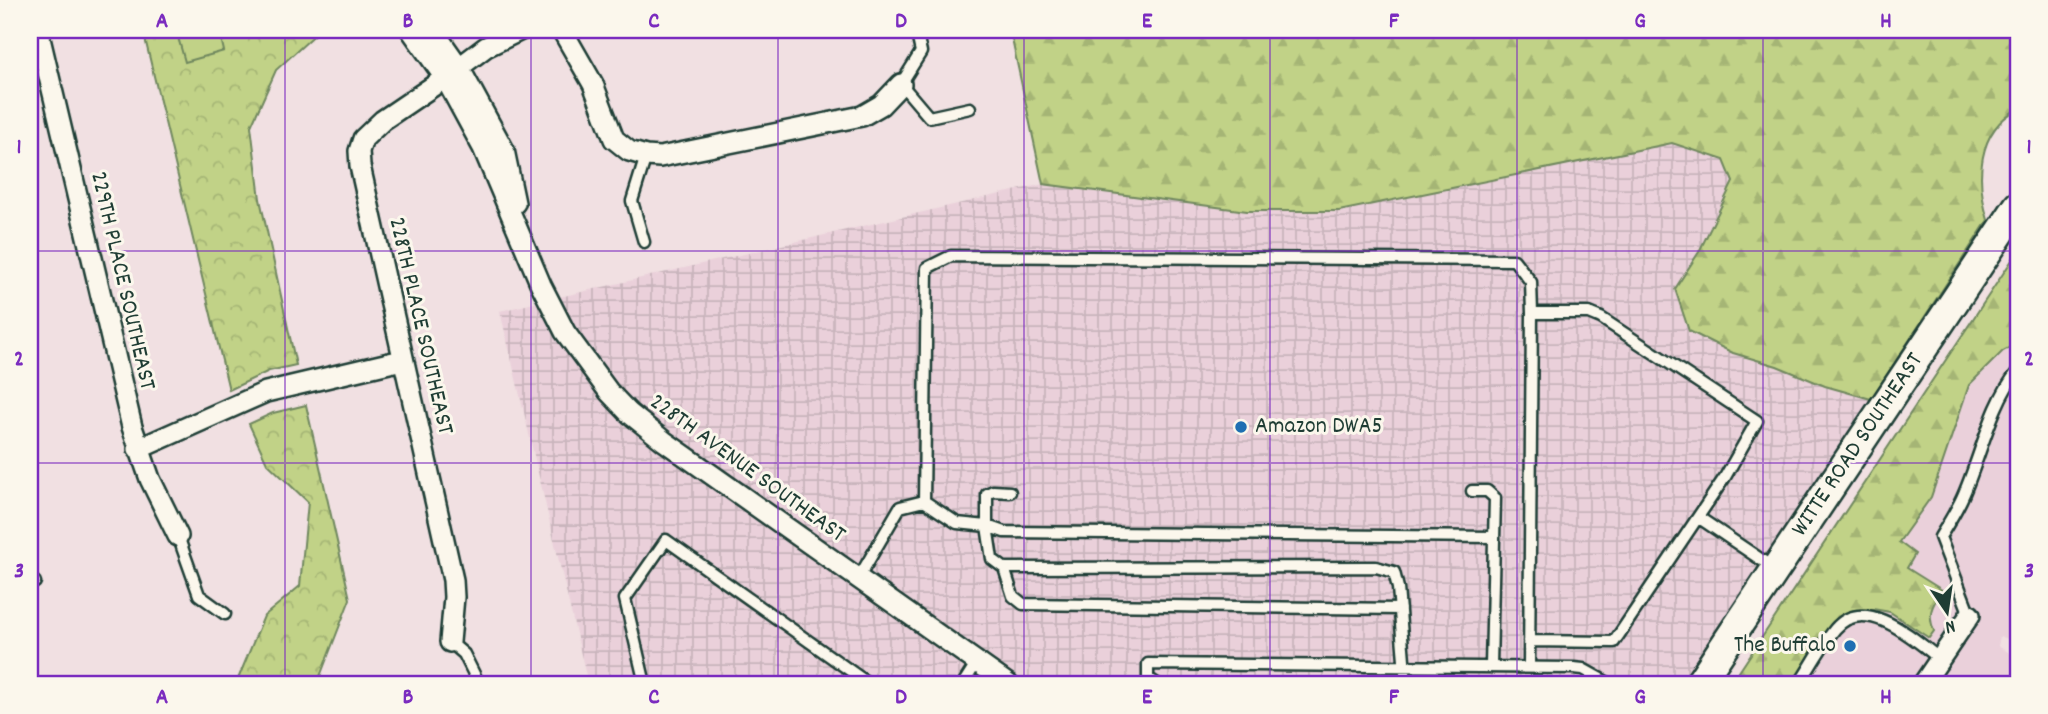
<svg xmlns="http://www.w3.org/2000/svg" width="2048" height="714" font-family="Dekko,sans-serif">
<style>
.built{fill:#ead0da}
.industrial{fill:url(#industrial-grid)}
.forest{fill:url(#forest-firs);stroke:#70885e;stroke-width:2}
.park{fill:url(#park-crowns);stroke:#70885e;stroke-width:2}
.pitch{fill:#c1d287;stroke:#70885e;stroke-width:2}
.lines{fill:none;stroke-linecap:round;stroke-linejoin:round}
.lane-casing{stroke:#1f3d34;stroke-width:15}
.street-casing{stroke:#1f3d34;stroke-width:24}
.secondary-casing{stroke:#1f3d34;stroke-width:33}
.lane{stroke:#fbf7ec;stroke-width:10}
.street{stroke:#fbf7ec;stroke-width:19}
.secondary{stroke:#fbf7ec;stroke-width:28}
.grid{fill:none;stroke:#7b2cbf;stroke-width:2;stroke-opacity:0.55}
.poi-dot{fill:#1f6fb2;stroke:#fbf7ec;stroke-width:2.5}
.labels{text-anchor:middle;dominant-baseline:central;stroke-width:6;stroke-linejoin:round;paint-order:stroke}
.street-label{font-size:24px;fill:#1f3d34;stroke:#fbf7ec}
.poi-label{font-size:24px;fill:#1f3d34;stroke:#fbf7ec;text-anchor:start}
.neatline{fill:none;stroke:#7b2cbf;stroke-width:2.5}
.grid-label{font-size:23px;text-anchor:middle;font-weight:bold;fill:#7b2cbf}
</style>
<defs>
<pattern id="industrial-grid" width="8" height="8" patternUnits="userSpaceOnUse" patternTransform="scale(1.75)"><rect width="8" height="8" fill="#ead0da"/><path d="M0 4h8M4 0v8" fill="none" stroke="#c8b4bc"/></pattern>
<pattern id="forest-firs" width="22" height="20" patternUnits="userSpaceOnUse" patternTransform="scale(1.75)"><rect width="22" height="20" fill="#c1d287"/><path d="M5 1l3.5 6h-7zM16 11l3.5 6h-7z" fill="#a5b575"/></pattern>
<pattern id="park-crowns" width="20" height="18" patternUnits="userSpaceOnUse" patternTransform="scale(1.75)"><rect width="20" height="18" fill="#c1d287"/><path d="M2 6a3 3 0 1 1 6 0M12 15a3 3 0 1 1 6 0" fill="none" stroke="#a5b575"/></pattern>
</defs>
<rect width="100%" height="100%" fill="#f1e0e2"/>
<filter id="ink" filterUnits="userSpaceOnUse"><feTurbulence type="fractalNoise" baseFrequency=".0143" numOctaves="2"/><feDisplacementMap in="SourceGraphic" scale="14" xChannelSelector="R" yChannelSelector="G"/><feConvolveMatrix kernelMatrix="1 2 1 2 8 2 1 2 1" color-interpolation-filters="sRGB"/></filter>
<g filter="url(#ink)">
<path class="built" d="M2018,343V643L2000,636L1998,646L2018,658V684H1794L1834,623L1852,613L1873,609L1890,612L1928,638L1934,632L1929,618L1934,603L1907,568L1899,542L1931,497L1969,385L2003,351Z"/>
<path class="industrial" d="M1672,143L1724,160L1733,182L1699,252L1675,289L1733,353L1777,366L1825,386L1871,399L1681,684H588L500,311L1043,184L1247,211H1339Z"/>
<path class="forest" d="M1010,30H2018V109C1976,131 1976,180 1988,220L1871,399L1825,386L1777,366L1733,353L1689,331L1675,289L1699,252L1733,182L1724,160L1672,143L1339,211H1247L1043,184Z
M2018,251V343L2003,351L1969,385L1931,497L1899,542L1915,554L1907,568L1942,590C1932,606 1927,613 1934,631L1929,638L1890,612L1873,609L1852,613L1834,623L1794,684H1731Z"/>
<path class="park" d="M143,30H320L276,70L251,126L260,199L296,365L269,371L229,390Z
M306,405L350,599L319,679L320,684H236L264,616L300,586L308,502L267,463L249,424L273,413Z"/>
<path class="pitch" d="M176,30H219L224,51L185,62Z"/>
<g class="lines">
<defs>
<path id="lane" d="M916,30L921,52L901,84L929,117L970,108
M644,242L632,201L646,156
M1472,491H1487L1495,498L1491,666
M1010,492L993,491L987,494V526L992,559L1004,568L1376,567L1394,572L1398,588L1406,684
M924,501L927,268L951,256L1514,260L1531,282L1532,313
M178,536L199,595L225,614
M1004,568L1013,596L1023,604L1400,609
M30,578L35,582
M858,579L900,507L924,501L957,523L987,526L1004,532L1494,537
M1970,615L1940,537C1948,524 1956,511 1962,498C1980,459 1991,403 2018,371
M1529,641L1614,642L1698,517L1775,569
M450,642L464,654L479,684
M1529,666L1532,313H1589L1601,318L1757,421L1725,477L1698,517
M645,684L625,599L666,540L869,684
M963,684L977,662
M1157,684L1148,678V664L1574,668L1583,669L1610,684
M1799,684C1811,666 1822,645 1835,629C1865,593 1915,640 1940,659"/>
<path id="street" d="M38,30L132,427L150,479L178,536
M411,30L445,78L483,148L541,285L565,332L609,392L629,413L664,441L1008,684
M433,30L459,67L504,150L515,203
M562,30L593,84L614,139L629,151L646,156L660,157L862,116L881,105L901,84
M138,449L266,392L402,360
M450,642L454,597L453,580L360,166L359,151L363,139L383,120L445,78L486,47L521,30
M1923,684L1970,615"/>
<path id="secondary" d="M1699,684L2018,206"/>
</defs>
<use href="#lane" class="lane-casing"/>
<use href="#street" class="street-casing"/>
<use href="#secondary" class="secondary-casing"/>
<use href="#lane" class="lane"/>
<use href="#street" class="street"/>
<use href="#secondary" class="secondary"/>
</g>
</g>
<path class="grid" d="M285,30V684M531,30V684M778,30V684M1024,30V684M1270,30V684M1517,30V684M1763,30V684M30,251H2018M30,463H2018"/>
<g class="poi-dot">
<circle cx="1241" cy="427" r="7"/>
<circle cx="1850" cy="646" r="7"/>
</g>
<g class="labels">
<g class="street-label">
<text transform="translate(122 281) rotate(77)">229TH PLACE SOUTHEAST</text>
<text transform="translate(420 326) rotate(77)">228TH PLACE SOUTHEAST</text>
<text transform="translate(1858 445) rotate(-56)">WITTE ROAD SOUTHEAST</text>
<text transform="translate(747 469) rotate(36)">228TH AVENUE SOUTHEAST</text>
</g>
<g class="poi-label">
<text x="1255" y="427">Amazon DWA5</text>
<text x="1836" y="646" text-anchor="end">The Buffalo</text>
</g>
</g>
<rect width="2048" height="714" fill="none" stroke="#fbf7ec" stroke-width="77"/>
<g transform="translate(1947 612) rotate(167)" stroke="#fbf7ec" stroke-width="5" paint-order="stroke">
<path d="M0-5L12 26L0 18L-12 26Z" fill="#1f3d34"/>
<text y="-10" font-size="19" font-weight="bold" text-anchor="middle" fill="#1f3d34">N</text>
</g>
<rect x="38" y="38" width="1972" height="638" class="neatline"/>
<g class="grid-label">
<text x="162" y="27">A</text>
<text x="408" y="27">B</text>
<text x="654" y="27">C</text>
<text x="901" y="27">D</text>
<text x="1147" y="27">E</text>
<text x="1394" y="27">F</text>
<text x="1640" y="27">G</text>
<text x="1886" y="27">H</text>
<text x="19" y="153">1</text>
<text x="2029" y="153">1</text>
<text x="19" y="365">2</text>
<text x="2029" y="365">2</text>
<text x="19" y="577">3</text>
<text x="2029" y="577">3</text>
<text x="162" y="703">A</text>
<text x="408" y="703">B</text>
<text x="654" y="703">C</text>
<text x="901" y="703">D</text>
<text x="1147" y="703">E</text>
<text x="1394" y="703">F</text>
<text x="1640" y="703">G</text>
<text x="1886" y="703">H</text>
</g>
</svg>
